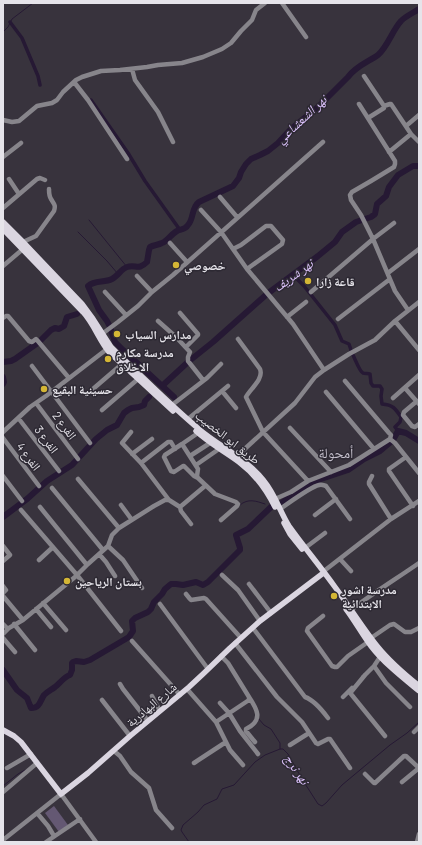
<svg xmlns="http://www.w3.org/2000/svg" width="422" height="845" font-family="Barlow,'Noto Naskh Arabic',sans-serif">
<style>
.park{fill:#645873}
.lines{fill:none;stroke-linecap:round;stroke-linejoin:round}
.stream{stroke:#261934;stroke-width:1}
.canal{stroke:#261934;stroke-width:3.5}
.river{stroke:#261934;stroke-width:6}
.minor{stroke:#87858b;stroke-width:4.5}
.major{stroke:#dad5e0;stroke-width:5.5}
.poi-dot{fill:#d4b635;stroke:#2d2933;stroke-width:1.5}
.labels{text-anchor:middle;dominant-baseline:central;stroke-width:3;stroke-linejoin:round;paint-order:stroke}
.poi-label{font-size:12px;font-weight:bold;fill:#e6e4ea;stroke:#2d2933;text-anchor:start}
.street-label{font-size:12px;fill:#e6e4ea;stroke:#2d2933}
.water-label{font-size:13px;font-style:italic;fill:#ddc3fd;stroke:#2d2933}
.quarter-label{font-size:14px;fill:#c5c0cd;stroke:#2d2933}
</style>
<rect width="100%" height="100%" fill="#38333d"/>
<path class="park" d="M54,806L68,825L59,832L45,813Z"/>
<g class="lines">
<path class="stream" d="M3,32L8,27L12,19L33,3
M89,220L127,267
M78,232L107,261L118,274
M240,505C248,498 256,501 265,504
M258,718L264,725L271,729L280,743V749
M3,786L18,774L25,770
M189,842L182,832L181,830L183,825L198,812L204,805L217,799L222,789L234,785L255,762L265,755L280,749H283L288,754L302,779L318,804L322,806L326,803L342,785L390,745L407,733L419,722"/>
<path class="canal" d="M10,22L22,38L38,76L40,85
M91,100L128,153L145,181L180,230
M293,275L304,286L335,325L342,341L349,344L351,350
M353,355C355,359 360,372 363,373C365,374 368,373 370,374L371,383L373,386H380L382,389L381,396L382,404C393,405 395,408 401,417L400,422L395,427L398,431"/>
<path class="river" d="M109,325L107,321L99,310L88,286C95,280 104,283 112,279C118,276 121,269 127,267C136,264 138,271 147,262L149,250L150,247C154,245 158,245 162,243C168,241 171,234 177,231C181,229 185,230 188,225C194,219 191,208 199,202L233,186L239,178L241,172L246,164L251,159L260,155L268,151L278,143L291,129L319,106L348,77C356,66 368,62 378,55C388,46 392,31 401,21C406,16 413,13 419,9
M111,330L115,342L123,350L174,397
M3,362L11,361L15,359L39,342L51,330L55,328L59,329L64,326L67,317L77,314
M3,377L4,382L3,384
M162,386L188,362L213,342L267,294L318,256L335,242L342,232L356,222L371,217L375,214L377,204L386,196L389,187L398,175L413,166H419
M283,502L312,482L348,470L364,459L380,451L393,440L398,431L406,433L419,441
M3,517L27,499L47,481L72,465L96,439L107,430L117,425L124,413L128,410L132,408L139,407L144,405L145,401L149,397
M3,670L17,690L27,698L31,708C40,708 40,701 44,695C47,692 51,690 55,687C60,683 64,677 70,675L72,670V663L73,662L76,661L84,662L90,660L129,637L133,631L132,621L135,618L148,612L151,609L154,602L162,594L165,589L171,584H176L183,585L196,582L203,585L208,582L240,550V548L236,535L248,529L271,507"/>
<path class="minor" d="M282,3L306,37
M132,69L135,80L158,112L173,142
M364,76L384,106V108L368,118
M74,82L88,100L127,159
M359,104L395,161V164L394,167L371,181L352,192L350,195L351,200L361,215L373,239L395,291L408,310
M384,106L390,104H391L411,134L419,142
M3,120L12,122L19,121L37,106L52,103L57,100L63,92L76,80L82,77L101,71L120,70L147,67L158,65L182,63L203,57L222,49L231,43L241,31L252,20L256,10L265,3
M406,126L419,115
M389,152L411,134
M3,157L21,143
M9,179L19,194
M220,197L237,217
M3,208L37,179L40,178L45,180
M201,210L221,232L247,269L293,324L324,370
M23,242L36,236L54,211C56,205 54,204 51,199C49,196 49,193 49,189
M170,243L187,262
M233,249L241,245L266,226H271L283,240L282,244L247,269
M3,266L23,249
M388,273L419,249
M137,276L152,292
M105,292L126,315
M311,292L373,239L394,223
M180,313L198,334V335L186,347
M287,317L306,302
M3,318L6,316H8L29,341L32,342L36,339L37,340L69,378
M338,319L390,279
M158,321L176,337L190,352L188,357V361L203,380
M395,321L419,350
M102,334L118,322L138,306L152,292L173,275L323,142
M238,339L260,369C264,379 250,389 246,397L263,432L308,481
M32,366L90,443
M405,388L419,404
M222,391L236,408
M326,392L374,449
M86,395L122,364
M393,398L419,375
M417,401L404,412L403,415L412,426L415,427L419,424
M36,403L78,459
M172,405L207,378L221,364
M102,410L138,379
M19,419L59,471
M188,419L228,386
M290,428L331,472
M3,432L30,407L46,396L107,349
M131,432L122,443L141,463L169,500
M198,433L182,444L198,469L197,476L198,478L215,494L236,502L238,504L237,506L221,520
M3,438L39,486
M390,439L395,443L419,473
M182,444L165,455L164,457L171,471L174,472L183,466H184L194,476L198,478
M132,454L152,439
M190,456L210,443
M237,456L295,403L315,377L324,370L349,354L375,340L395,321L419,302
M406,457L389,469V471L413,506
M141,463L168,442H171L175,449
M196,465L219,449
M3,476L22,501
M372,476L369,482V484L391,519
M78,479L119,528
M52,488L103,550
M275,499L291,492L308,481L349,465L390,439L391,435L389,433L345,381
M121,505L132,520
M40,507L87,565
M180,507L205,486
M280,509C289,503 310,487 319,485C322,484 323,485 326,486L350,519
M21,510L77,575L121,631
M315,515L336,499
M3,546L10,555L3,561
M108,546L123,560L142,588
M305,548L325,533
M99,554L106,562L115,576
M340,559L351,571
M39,560L53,547
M324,571L391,519L419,501
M222,575L238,590L260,621
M249,584L271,613
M3,586L6,590L3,593
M186,594L190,599L191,600L204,598L206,599L241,638
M3,596L23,620
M43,603L66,630
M160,604L208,669
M36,609L51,627
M351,610C373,593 396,579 419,563
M323,616L308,628L307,631L332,666L335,667H337L348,656L368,642
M3,624L8,629
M14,624L35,650
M253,628L305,697C314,700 322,710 328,718
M3,634L9,628L23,620L75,577L88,564L108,546L112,535L119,528L154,506L165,500H169L180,507L181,511L191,524
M3,638L15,652
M371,638L390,625L394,624L405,632H411L419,628
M132,641L180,695
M235,643L277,697L302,722L316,743L318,744L328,739H330L350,768
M374,666L386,683L410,707
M365,675L351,692V694L385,736
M363,677L374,666L380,657
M120,684L123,689L148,721
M187,689L216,722L230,750L243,765
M152,696L160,711
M249,697C257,709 264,720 246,729V731L255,742
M343,697L352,688
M102,700L130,736
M220,703L229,713L240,731L258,754
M216,722L249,700V697L228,663L221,656
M414,732L419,727
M290,745L309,733
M114,751L120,756L131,772L149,788L156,810L172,828
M194,763L226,742
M7,768L31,754
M365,774L374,783H375L404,756H406L419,768
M402,782L419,768
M3,792L37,763
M37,813L48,826L54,836
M3,840L61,794L96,842
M46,842L80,819
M417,842L419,834"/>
<path class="major" d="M3,222L23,242L82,304L93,319L111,347L118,354C145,379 171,406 200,430C222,448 247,459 264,481C275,494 280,512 289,526C304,547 320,566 335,587C349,606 362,627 377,646C389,661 404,674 419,686
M3,229L83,312C94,324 99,340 109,352L173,411
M196,431C209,443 224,451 239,462C255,474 266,489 275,507
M284,523L290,534L302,549
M346,609C355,621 362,634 371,646C384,663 402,677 419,691
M3,730L14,736L21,742L61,794L88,773L130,736L189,687L203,674L230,648L260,621L322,574"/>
</g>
<g class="poi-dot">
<circle cx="176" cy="265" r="4"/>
<circle cx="308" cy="281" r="4"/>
<circle cx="117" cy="334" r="4"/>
<circle cx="108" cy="359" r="4"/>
<circle cx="44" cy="389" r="4"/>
<circle cx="67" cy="581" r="4"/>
<circle cx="334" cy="596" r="4"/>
</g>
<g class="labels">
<g class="poi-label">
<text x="184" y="265">خصوصي</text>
<text x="316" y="281">قاعة زارا</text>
<text x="125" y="334">مدارس السياب</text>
<text x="116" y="352">مدرسة مكارم<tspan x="116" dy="14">الاخلاق</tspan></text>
<text x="52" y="389">حسينية البقيع</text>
<text x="75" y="581">بستان الرياحين</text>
<text x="342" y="589">مدرسة اشور<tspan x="342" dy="14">الابتدائية</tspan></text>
</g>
<g class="street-label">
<text transform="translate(65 425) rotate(54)">الفرع 2</text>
<text transform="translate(228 437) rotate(38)">طريق ابو الخصيب</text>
<text transform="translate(47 439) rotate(53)">الفرع 3</text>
<text transform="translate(29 456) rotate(53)">الفرع 4</text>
<text transform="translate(151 704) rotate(-40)">شارع البهادرية</text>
</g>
<g class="water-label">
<text transform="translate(301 119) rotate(-43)">نهر الشعشاعي</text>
<text transform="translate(293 275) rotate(-36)">نهر شريف</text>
<text transform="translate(297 769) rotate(56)">نهر نرج</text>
</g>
<g class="quarter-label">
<text x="336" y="452">أمحولة</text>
</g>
</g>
<rect width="422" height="845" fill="none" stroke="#e6e4ea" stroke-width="8"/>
</svg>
